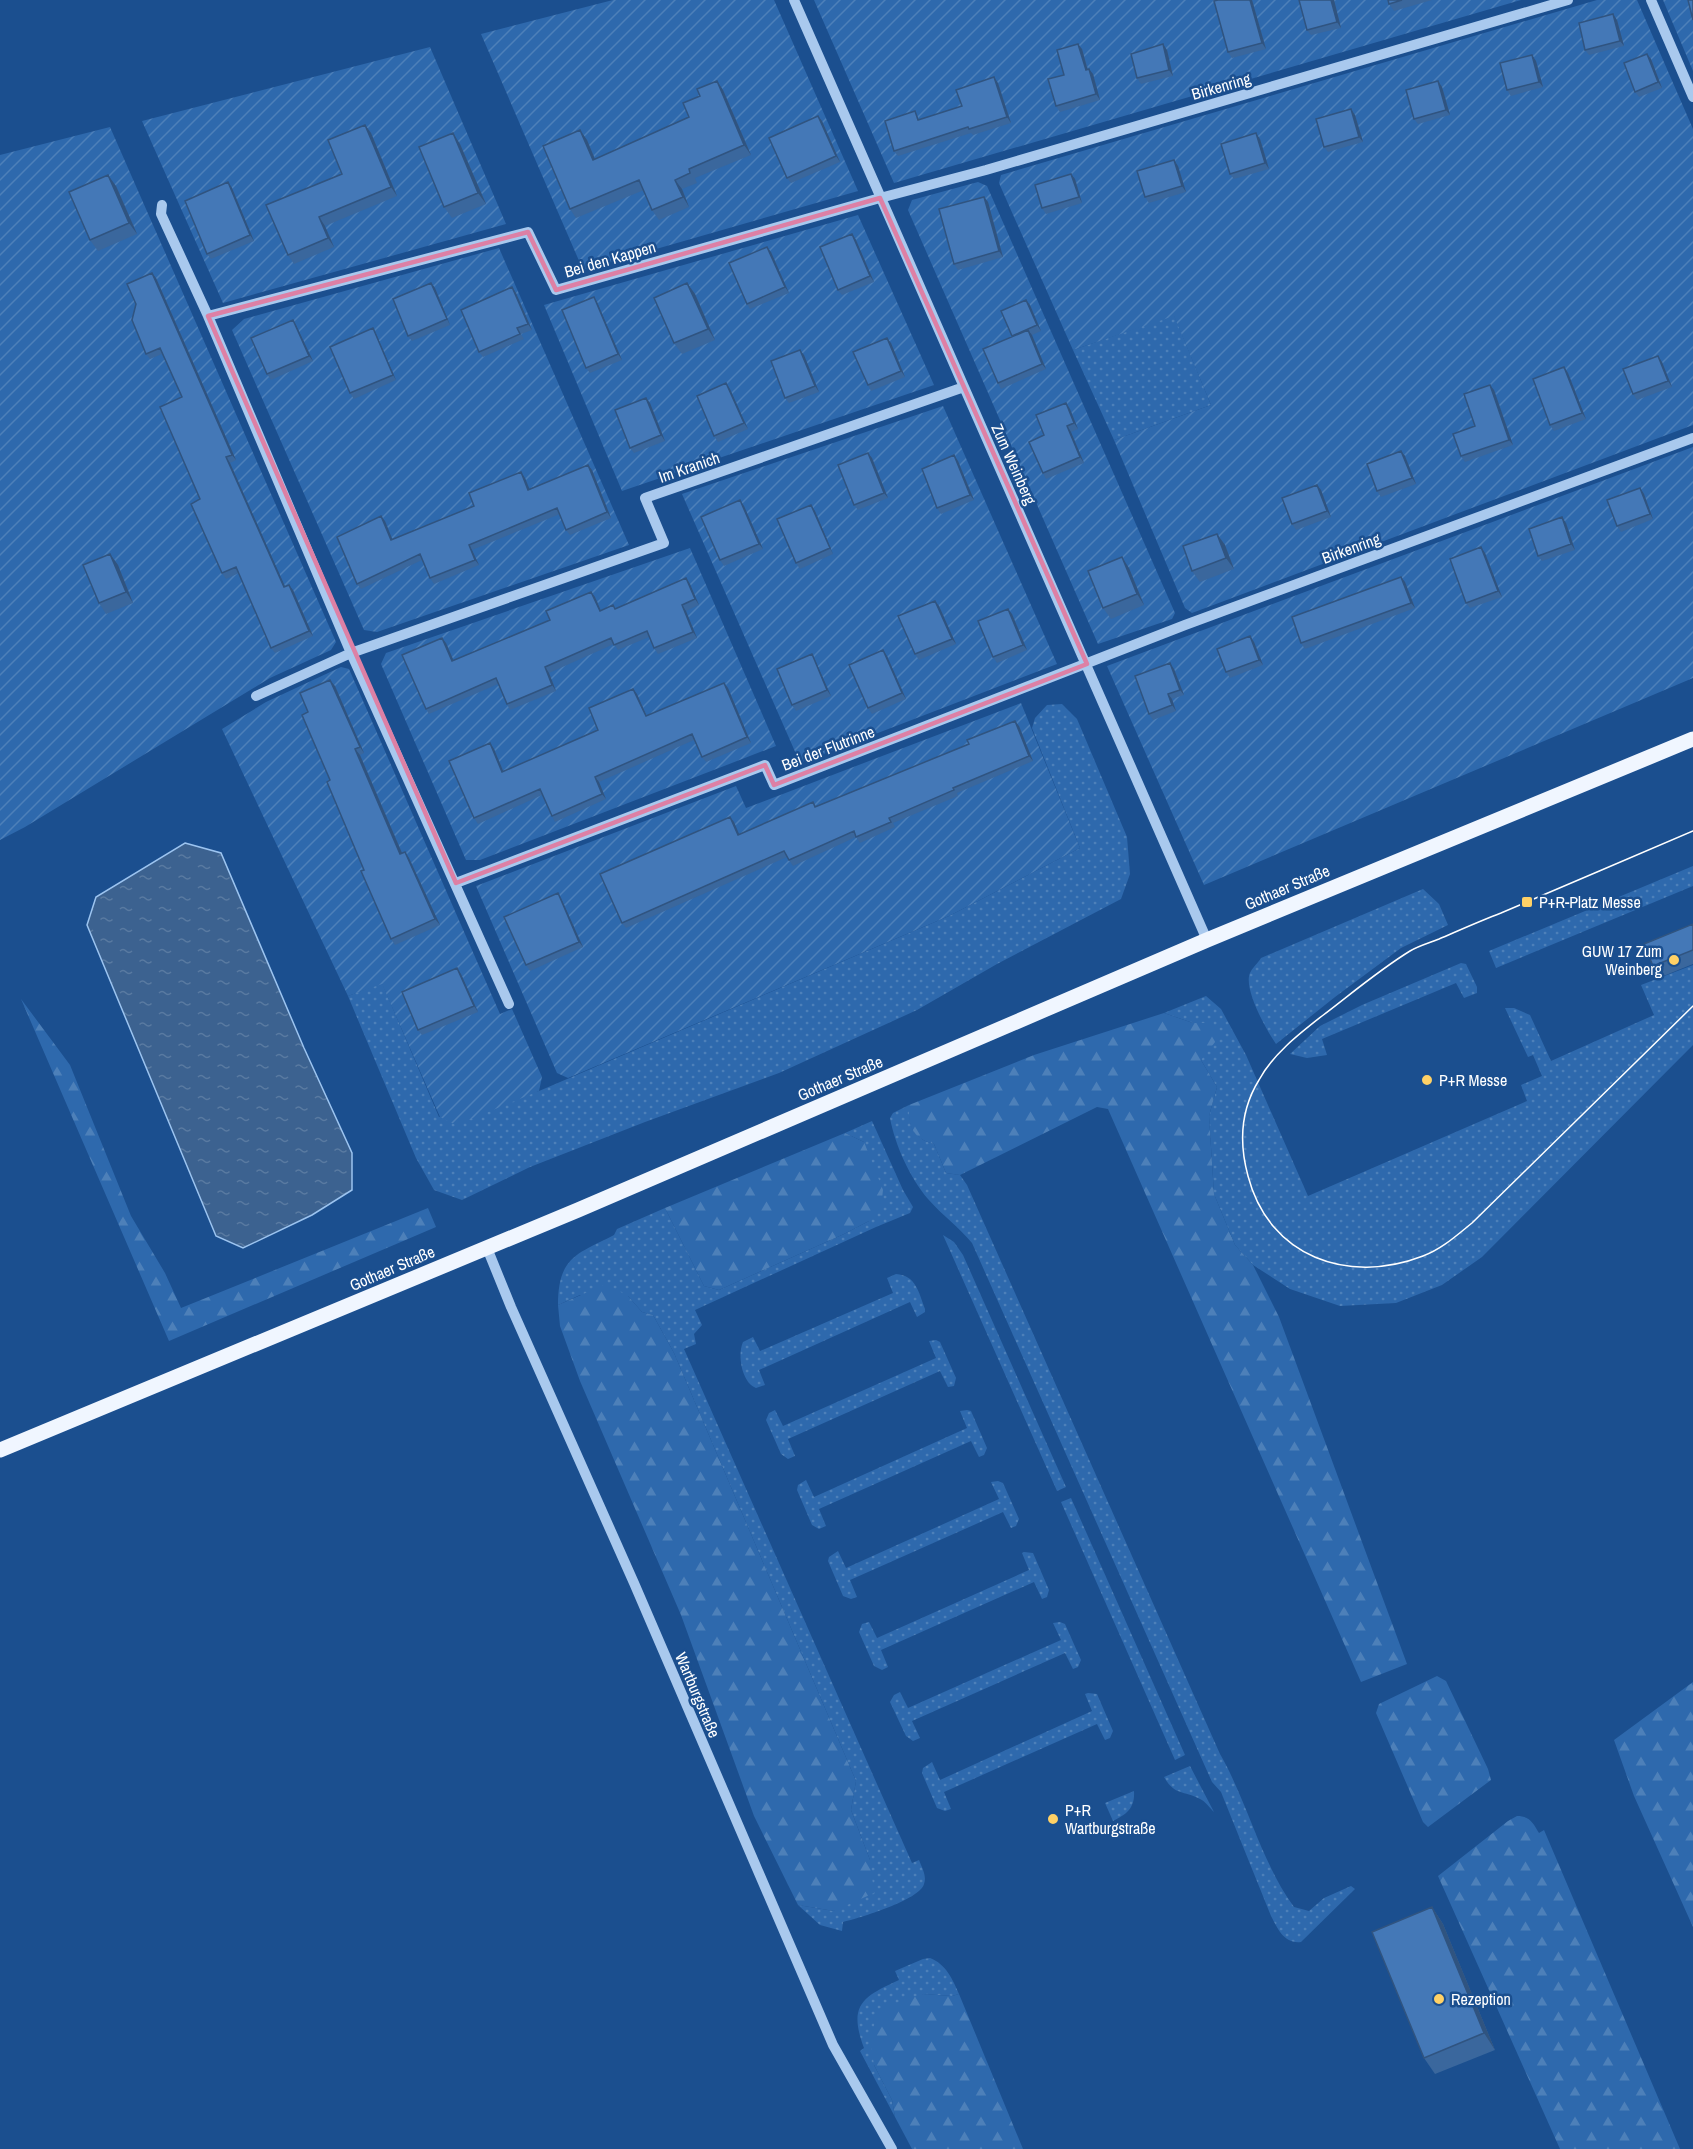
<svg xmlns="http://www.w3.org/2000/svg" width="1693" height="2149" font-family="'Archivo Narrow',sans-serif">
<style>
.grass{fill:url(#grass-dots)}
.forest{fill:url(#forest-firs)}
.garden{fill:url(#garden-furrows)}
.water{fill:url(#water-ripples);stroke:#9cc4f0;stroke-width:1.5}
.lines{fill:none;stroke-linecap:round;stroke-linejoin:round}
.minor{stroke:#a9c9ee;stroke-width:10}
.major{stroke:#f0f6ff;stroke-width:15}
.tram{stroke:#fff;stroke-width:1.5}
.wall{fill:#3a679d}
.shaded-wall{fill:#305480}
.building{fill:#4478b7;stroke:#305480;stroke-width:1.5}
.marked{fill:none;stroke:#dd80a5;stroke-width:4.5;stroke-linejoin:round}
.poi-dot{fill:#ffd166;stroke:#1b4f8f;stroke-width:2}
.labels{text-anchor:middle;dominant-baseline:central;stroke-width:5;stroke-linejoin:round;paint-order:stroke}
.street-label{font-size:16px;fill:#fff;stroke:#1b4f8f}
.poi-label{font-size:16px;fill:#fff;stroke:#1b4f8f;text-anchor:start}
</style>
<defs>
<pattern id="grass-dots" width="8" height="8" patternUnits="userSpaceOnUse" patternTransform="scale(1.5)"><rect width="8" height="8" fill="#2e69ad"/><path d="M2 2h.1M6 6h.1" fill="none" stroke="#4d80b9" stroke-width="1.8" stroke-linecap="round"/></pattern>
<pattern id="forest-firs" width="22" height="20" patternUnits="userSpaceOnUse" patternTransform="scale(1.5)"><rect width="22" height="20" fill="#2e69ad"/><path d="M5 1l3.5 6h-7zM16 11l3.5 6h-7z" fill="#4d80b9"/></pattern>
<pattern id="garden-furrows" width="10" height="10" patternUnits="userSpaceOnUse" patternTransform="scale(1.5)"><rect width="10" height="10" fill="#2e69ad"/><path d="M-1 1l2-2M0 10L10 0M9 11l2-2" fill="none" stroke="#4d80b9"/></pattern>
<pattern id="water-ripples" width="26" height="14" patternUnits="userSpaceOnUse" patternTransform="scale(1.5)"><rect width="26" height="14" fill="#3c6290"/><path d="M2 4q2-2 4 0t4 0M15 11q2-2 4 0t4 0" fill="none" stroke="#597aa1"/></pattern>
</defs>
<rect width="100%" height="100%" fill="#1b4f8f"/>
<path class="grass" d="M1174,315L1211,405L1114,440L1073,350Z
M1062,704L1077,719L1127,837L1130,874L1121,899L997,964L917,1010L779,1073L645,1122L530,1167L462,1200L434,1190L416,1158L348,996L382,983L439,1117L539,1091L949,916L1080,848L1032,728L1035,718L1047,705Z
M1693,866V886L1496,968L1489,951Z
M1423,889L1439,904L1448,925L1401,948L1335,997L1276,1044C1267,1031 1243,989 1250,973C1252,968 1258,963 1261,958Z
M1461,963L1466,964L1477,987V993L1464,998L1456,983L1322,1039L1327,1055L1307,1058L1290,1054L1320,1026L1362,1005Z
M1693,965V1045L1482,1257L1442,1285L1396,1303L1340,1306L1290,1289L1253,1265L1235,1245L1214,1194L1209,1116L1217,1087L1201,1060L1213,1023H1193L1164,1013L1206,996L1221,1009L1246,1055L1308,1196L1527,1101L1521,1085L1542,1076L1533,1055L1528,1057L1505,1008H1514L1530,1015L1551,1061L1654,1015L1641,985Z
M909,1105C909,1126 912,1138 934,1144L946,1173L960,1175L967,1185L1220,1754C1248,1803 1261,1862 1294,1907L1309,1911L1324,1898L1351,1886L1355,1889L1301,1942C1284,1944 1278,1929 1271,1916L1221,1792L1212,1782L972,1243C959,1227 942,1215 928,1199C910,1178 895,1145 890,1118L893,1113Z
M872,1121L903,1190L913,1207L910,1213L876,1227L695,1310L702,1325L694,1334L696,1344L684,1349L912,1863L919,1860C922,1868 927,1876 924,1884C920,1900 859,1918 843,1922L842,1931L820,1925L798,1905L834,1911L870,1860L851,1810L856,1781L674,1353L653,1315L642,1312L628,1296L580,1295L558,1305C558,1257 577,1254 614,1235L617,1229L665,1208L704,1286L719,1290L844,1234L869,1221L864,1142L845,1133Z
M943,1235L954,1242L963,1255L1066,1487L1057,1491Z
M896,1274C916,1275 919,1293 925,1309V1312L917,1317L910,1302L759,1370L765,1385L756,1388C742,1383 737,1355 743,1342L753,1337L760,1351L893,1293L887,1278Z
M936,1340L940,1342L956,1378L954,1386L948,1387L940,1371L788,1439L795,1456L788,1459L781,1454L766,1420L769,1413L775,1410L783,1426L936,1358L929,1341Z
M967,1410L971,1411L987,1448L984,1455L979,1457L971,1441L819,1509L826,1526L819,1529L812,1525L797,1490L798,1485L806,1480L814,1497L967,1428L960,1411Z
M998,1481L1003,1483L1019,1519L1016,1526L1011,1528L1003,1512L850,1580L857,1597L851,1599L843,1596L828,1561L829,1557L838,1551L846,1568L999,1499L991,1482Z
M1071,1498L1185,1755L1175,1760L1061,1502Z
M1024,1552L1033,1553L1049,1590L1047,1597L1042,1599L1034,1582L881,1650L888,1667L882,1670L874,1666L859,1632L862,1624L869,1622L877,1638L1029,1570L1022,1553Z
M1060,1622L1065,1624L1081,1660L1078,1667L1073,1669L1065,1653L912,1721L920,1738L913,1741L906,1736L890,1702L894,1695L900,1692L908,1708L1061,1640L1053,1623Z
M1088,1693L1097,1694L1113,1731L1110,1738L1105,1740L1097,1724L944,1792L951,1809L945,1811L937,1808L922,1773L923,1768L932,1762L940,1780L1092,1711L1085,1694Z
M1190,1766L1214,1812C1210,1808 1205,1801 1200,1799C1183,1790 1175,1796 1164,1777Z
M1134,1791C1135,1808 1127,1814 1113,1821L1105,1803Z
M930,1958C946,1964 953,1980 959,1994L952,1996L923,1994L874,2065L892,2100L895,2117L860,2051L864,2048C848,2005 862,1997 899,1980L895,1971L923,1959Z"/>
<path class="forest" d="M21,999L70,1065L131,1216L165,1273L181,1308L428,1208L436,1227L169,1341Z
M1164,1013L1193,1023H1213L1219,1037L1201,1060L1217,1087L1209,1116L1214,1194L1235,1245L1253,1265L1279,1317L1407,1664L1361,1682L1108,1109L1097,1107L960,1175L946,1173L934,1144C912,1138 908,1126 909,1105L1034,1055Z
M845,1133L864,1142L883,1190L881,1207L869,1221L844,1234L719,1290L704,1286L665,1208Z
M606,1284L628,1296L642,1312L653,1315L674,1353L856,1781L851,1810L870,1860L874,1893L834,1911L798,1905L754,1816L681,1615L580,1381L560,1326L558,1305Z
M1437,1676L1446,1681L1488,1769L1491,1780L1428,1827L1423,1822L1376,1713L1379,1704Z
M1693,1682V1927L1634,1796L1614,1740Z
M1517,1816C1530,1816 1533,1823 1539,1833L1544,1830L1680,2149H1560L1438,1876L1508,1821Z
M923,1994L952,1996L959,1994L1023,2149H912L895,2117L892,2100L874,2065L870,2039L879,2009Z"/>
<path class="garden" d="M613,0H774L858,191L583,270L481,34Z
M814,0H1521L894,183Z
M1597,0H1637L1693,129V425L1192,613L1185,608L1114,440L1211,405L1174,316L1073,350L999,183L1001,175Z
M1663,0H1693V71Z
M430,47L506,224L223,303L142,121Z
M110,127L336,642L331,650L270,678L25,827L0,840V155Z
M978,182L987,186L1175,613L1172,619L1098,644L908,210L912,200Z
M858,215L934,385L622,491L544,305Z
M499,248L629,545L377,632L364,630L232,330L244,319Z
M943,406L1057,664L800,763L682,494Z
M1693,447V678L1204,885L1107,666Z
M690,548L776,746L480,860H466L381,664L386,653Z
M341,667L349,669L500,1014L512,1009L542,1077L539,1091L456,1125L440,1117L382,984L348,996L222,729L266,702Z
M1021,703L1080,848L949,916L568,1078L557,1073L476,886L736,786L746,808Z"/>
<path class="water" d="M185,843L221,853L304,1048L352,1153V1190L312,1215L243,1248L216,1236L87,925L96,897Z"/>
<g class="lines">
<path class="minor" d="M794,0L1207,940
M1651,0L1693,97
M162,205L161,214L208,316L351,653L509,1004
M208,316L528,232L556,290L880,198L986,170L1568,0
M256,696L351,653L664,543L645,498L964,387
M456,883L765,765L774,785L1185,625L1693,438
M487,1248L511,1307L634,1583L833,2045L892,2149"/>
<path class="major" d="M0,1450L578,1210L1207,940L1693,739"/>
<path class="tram" d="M1693,831C1629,858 1565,886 1501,913C1480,921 1460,930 1439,939C1429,943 1418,946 1410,951C1379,970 1351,994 1322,1016C1299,1034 1273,1054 1259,1080C1241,1109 1239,1143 1248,1176C1269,1257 1348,1285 1423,1256C1442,1249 1457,1235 1472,1223L1693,1006"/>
</g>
<path class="wall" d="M1218,0H1252L1266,49L1232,58L1228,52Z
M1334,0L1341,28L1311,35L1307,30Z
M1388,0H1432L1394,11L1389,4Z
M1617,20L1624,46L1589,55L1585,50Z
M1082,49L1088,69L1093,74L1100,100L1060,112L1056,106L1064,75Z
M1167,50L1173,76L1141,84L1137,78Z
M1647,54L1651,59L1662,88L1639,97L1635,92Z
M1532,55L1536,61L1543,87L1511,96L1507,90Z
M717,81L723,90L751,155L695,178L697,183L682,189L689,207L659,220L652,210L644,190L576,218L570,209L580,130L587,140L595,159L689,117L700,96Z
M1438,81L1442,87L1450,115L1418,124L1414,119Z
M998,83L1011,123L973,135L971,133L898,156L894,151L915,111L919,120L962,106Z
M1355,115L1363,142L1328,152L1324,147Z
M818,116L822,121L840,162L791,183L787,178Z
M365,125L371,133L397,196L325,226L334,247L294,264L288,255L342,174Z
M1260,139L1269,169L1234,179L1230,174Z
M460,144L486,204L452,218L444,207Z
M1178,166L1186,192L1149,203L1145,197Z
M1071,174L1075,179L1082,203L1046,214L1042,208Z
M228,182L232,188L254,241L211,259L207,254Z
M116,186L137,234L98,251L90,240Z
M984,197L988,202L1003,257L958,270L954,264Z
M852,234L856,240L874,282L842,295L838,290Z
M771,252L789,293L750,309L747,304Z
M156,278L236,460L230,463L285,587L293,590L313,636L275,653L271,648L239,573L226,579L222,573L200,499L182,397L162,354L150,359L146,354Z
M431,283L435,288L450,325L412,341L408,336Z
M687,283L695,294L715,340L682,354L674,343Z
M512,287L516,293L532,330L521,334L524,339L483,357L479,352Z
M1026,300L1030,305L1041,331L1032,335L1046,369L1001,389L998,383L1012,336Z
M597,302L622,360L590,373L586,368Z
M296,325L313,361L271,380L267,374Z
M376,334L396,380L354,399L350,393Z
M891,343L905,377L871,391L868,385Z
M804,355L819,392L789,403L785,398Z
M1662,362L1672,387L1637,400L1633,394Z
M1564,367L1568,373L1586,419L1554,431L1550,425Z
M730,389L748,429L718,442L714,436Z
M1494,390L1513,445L1465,462L1461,456Z
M650,403L665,441L634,453L630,448Z
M1066,403L1070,409L1078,429L1071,432L1084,463L1046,479L1043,473L1044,435Z
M1401,451L1405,456L1416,484L1381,497L1377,491Z
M868,453L872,458L888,498L858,510L854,505Z
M958,461L974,500L941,514L937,508Z
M588,465L592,470L611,518L570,535L566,530L560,514L472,550L479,565L434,584L430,578L422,560L361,589L357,584L385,521L392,539L474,506L525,478L529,489Z
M1317,485L1321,490L1331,517L1296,530L1292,524Z
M1640,488L1644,494L1653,519L1621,532L1617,526Z
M744,506L763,549L724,566L720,560Z
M815,511L833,554L800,569L796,563Z
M1566,523L1575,550L1542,561L1538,556Z
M1217,534L1225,545L1234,569L1200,582L1192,571Z
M1485,553L1502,597L1470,608L1466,603Z
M110,554L118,565L133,603L106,614L99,603Z
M1129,568L1144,605L1111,619L1103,608Z
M1401,577L1405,582L1415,608L1305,649L1301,643Z
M686,578L690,584L699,605L686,611L697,638L658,654L654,648L649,637L618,650L614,644L549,673L556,691L510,710L507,704L498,684L429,714L426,709L446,643L453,660L550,620L591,592L595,597L601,610L616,608Z
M935,601L939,606L956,644L919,660L915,654Z
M1012,614L1027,650L997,663L993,657Z
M1250,636L1254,642L1263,665L1230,678L1226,672Z
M883,650L887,656L906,699L872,714L868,708Z
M812,654L815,660L831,696L796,711L792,705Z
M1174,669L1184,695L1172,699L1176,711L1153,720L1149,714Z
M724,683L728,688L751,743L706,762L702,757L694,740L599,782L606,799L555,822L552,816L542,795L478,824L474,818L490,743L494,749L504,772L598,730L637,694L647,716Z
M335,686L364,753L360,755L402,853L409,858L440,925L395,945L391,939L330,780L308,712Z
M1019,726L1033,761L957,793L958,796L893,823L895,827L860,843L856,837L793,866L787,857L626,928L622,923L730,817L734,822L739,835L813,802L816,806Z
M561,898L583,947L530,971L526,965Z
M1693,924V964L1661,977L1653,966Z
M461,974L478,1012L422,1035L418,1030Z
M1432,1907L1443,1924L1495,2050L1435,2074L1424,2058Z"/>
<path class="shaded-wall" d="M1250,0H1252L1266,49L1262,43Z
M1331,0H1334L1341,28L1337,22Z
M1613,14L1617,20L1624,46L1620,41Z
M1078,44L1082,49L1089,75L1086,70Z
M1163,44L1167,50L1173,76L1169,70Z
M1647,54L1651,59L1662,88L1658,82Z
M1532,55L1536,61L1543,87L1539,82Z
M1089,69L1093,74L1100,100L1096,94Z
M994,77L998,83L1011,123L1007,117Z
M717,81L723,90L751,155L744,145Z
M1438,81L1442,87L1450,115L1446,110Z
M1351,109L1355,115L1363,142L1359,137Z
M818,116L822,121L840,162L836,156Z
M365,125L371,133L397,196L391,187Z
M580,130L587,140L599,169L593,160Z
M453,133L460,144L486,204L478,193Z
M1256,133L1260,139L1269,169L1265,163Z
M1174,160L1178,166L1186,192L1182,186Z
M1071,174L1075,179L1082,203L1079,197Z
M108,175L116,186L137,234L129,223Z
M675,180L682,189L689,207L683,197Z
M228,182L232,188L254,241L250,235Z
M984,197L988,202L1003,257L999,251Z
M319,217L325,226L334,247L328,238Z
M852,234L856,240L874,282L870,276Z
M767,247L771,252L789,293L785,287Z
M152,273L156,278L236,460L232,455Z
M431,283L435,288L450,325L447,319Z
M687,283L695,294L715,340L708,329Z
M512,287L516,293L532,330L528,324Z
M594,297L597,302L622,360L618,354Z
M1026,300L1030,305L1041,331L1037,325Z
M293,320L296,325L313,361L309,356Z
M373,328L376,334L396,380L393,375Z
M1028,330L1032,335L1046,369L1042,364Z
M887,338L891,343L905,377L901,371Z
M800,350L804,355L819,392L815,386Z
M1658,356L1662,362L1672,387L1668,381Z
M1564,367L1568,373L1586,419L1582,413Z
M726,383L730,389L748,429L744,423Z
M1490,385L1494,390L1513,445L1509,440Z
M646,398L650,403L665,441L661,435Z
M1066,403L1070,409L1078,429L1074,423Z
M1067,426L1071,432L1084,463L1080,457Z
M1401,451L1405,456L1416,484L1412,478Z
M868,453L872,458L888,498L884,493Z
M954,455L958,461L974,500L970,495Z
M226,457L230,463L288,593L284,587Z
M588,465L592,470L611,518L607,512Z
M521,472L525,478L532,495L528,490Z
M1317,485L1321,490L1331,517L1327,511Z
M1640,488L1644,494L1653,519L1650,514Z
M740,500L744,506L763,549L759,544Z
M811,505L815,511L833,554L830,548Z
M381,516L385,521L395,546L391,540Z
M1562,517L1566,523L1575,550L1571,544Z
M1217,534L1225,545L1234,569L1226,558Z
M469,545L472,550L479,565L475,560Z
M1481,547L1485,553L1502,597L1498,591Z
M110,554L118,565L133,603L126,592Z
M1122,557L1129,568L1144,605L1137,594Z
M1401,577L1405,582L1415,608L1411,603Z
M686,578L690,584L699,605L695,599Z
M289,585L293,590L313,636L309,631Z
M591,592L595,597L603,616L600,611Z
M935,601L939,606L956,644L952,639Z
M682,605L686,611L697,638L693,632Z
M1008,609L1012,614L1027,650L1023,645Z
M1250,636L1254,642L1263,665L1259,660Z
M442,638L446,643L456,666L452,661Z
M883,650L887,656L906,699L902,693Z
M812,654L815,660L831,696L827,690Z
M1170,663L1174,669L1184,695L1180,690Z
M545,667L549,673L556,691L552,685Z
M330,680L335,686L364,753L360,747Z
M724,683L728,688L751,743L747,737Z
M633,689L637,694L649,722L646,716Z
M1168,694L1172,699L1176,711L1172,705Z
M1015,721L1019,726L1033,761L1029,756Z
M490,743L494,749L506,778L502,772Z
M355,749L360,755L405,860L400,854Z
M595,777L599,782L606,799L602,794Z
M730,817L734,822L742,841L738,835Z
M405,852L409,858L440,925L435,919Z
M558,893L561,898L583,947L579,942Z
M457,968L461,974L478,1012L474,1006Z
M1432,1907L1443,1924L1495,2050L1484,2033Z"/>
<path class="building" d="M1218,0H1250L1262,43L1228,52L1214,1Z
M1299,0H1331L1337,22L1307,30Z
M1388,0H1402L1389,4Z
M1688,0H1693V20Z
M1613,14L1620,41L1585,50L1579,23Z
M1078,44L1086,70L1089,69L1096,94L1056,106L1048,79L1064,75L1057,50Z
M1163,44L1169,70L1137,78L1131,54Z
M1647,54L1658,82L1635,92L1624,63Z
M1532,55L1539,82L1507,90L1500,63Z
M994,77L1007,117L969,129L968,127L894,151L885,121L915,111L918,120L962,106L956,90Z
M717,81L744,145L689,169L690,173L675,180L683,197L652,210L639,180L570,209L543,146L580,130L593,160L689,117L683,103L700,96L697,89Z
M1438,81L1446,110L1414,119L1406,90Z
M1351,109L1359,137L1324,147L1316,119Z
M818,116L836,156L787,178L769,138Z
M365,125L391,187L319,217L328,238L288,255L266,205L342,174L328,140Z
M453,133L478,193L444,207L419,147Z
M1256,133L1265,163L1230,174L1221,144Z
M1174,160L1182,186L1145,197L1137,171Z
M1071,174L1079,197L1042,208L1035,185Z
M108,175L129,223L90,240L69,192Z
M228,182L250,235L207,254L185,201Z
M984,197L999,251L954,264L939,209Z
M852,234L870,276L838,290L820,247Z
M767,247L785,287L747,304L729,263Z
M152,273L232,455L226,457L284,587L289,585L309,631L271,648L236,567L222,573L191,504L200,499L160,407L182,397L160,348L146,354L132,320L136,304L127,284Z
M431,283L447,319L408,336L393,299Z
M687,283L708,329L674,343L654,298Z
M512,287L528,324L517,328L520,334L479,352L461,310Z
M594,297L618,354L586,368L562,310Z
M1026,300L1037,325L1012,336L1001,311Z
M293,320L309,356L267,374L251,338Z
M373,328L393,375L350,393L330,347Z
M1028,330L1042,364L998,383L983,349Z
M887,338L901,371L868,385L853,352Z
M800,350L815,386L785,398L771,361Z
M1658,356L1668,381L1633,394L1623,369Z
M1564,367L1582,413L1550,425L1533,379Z
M726,383L744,423L714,436L697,396Z
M1490,385L1509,440L1461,456L1453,434L1475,426L1464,394Z
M646,398L661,435L630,448L615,410Z
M1066,403L1074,423L1067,426L1080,457L1043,473L1029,442L1044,435L1036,415Z
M1401,451L1412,478L1377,491L1367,464Z
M868,453L884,493L854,505L838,465Z
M954,455L970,495L937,508L922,469Z
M588,465L607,512L566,530L557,508L469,545L475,560L430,578L420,554L357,584L337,537L381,516L391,540L474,506L469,493L521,472L528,490Z
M1317,485L1327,511L1292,524L1282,498Z
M1640,488L1650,514L1617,526L1607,500Z
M740,500L759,544L720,560L701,517Z
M811,505L830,548L796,563L777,519Z
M1562,517L1571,544L1538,556L1529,529Z
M1217,534L1226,558L1192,571L1183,546Z
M1481,547L1498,591L1466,603L1450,559Z
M110,554L126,592L99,603L83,565Z
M1122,557L1137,594L1103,608L1088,571Z
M1401,577L1411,603L1301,643L1292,617Z
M686,578L695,599L682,605L693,632L654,648L647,631L614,645L611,638L545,667L552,685L507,704L496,678L426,709L402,655L442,638L452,661L550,620L546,611L591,592L600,611L613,605L615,609Z
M935,601L952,639L915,654L898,616Z
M1008,609L1023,645L993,657L978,621Z
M1250,636L1259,660L1226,672L1217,649Z
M883,650L902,693L868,708L849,665Z
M812,654L827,690L792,705L777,669Z
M1170,663L1180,690L1168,694L1172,705L1149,714L1135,676Z
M330,680L360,747L355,749L400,854L405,852L435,919L391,939L361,871L364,870L327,782L330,780L302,715L308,712L300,693Z
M724,683L747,737L702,757L692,734L595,777L602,794L552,816L540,789L474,818L449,761L490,743L502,772L598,730L589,708L633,689L646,716Z
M1015,721L1029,756L953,788L954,790L889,818L891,822L856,837L854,831L789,860L784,851L622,923L600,874L730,817L738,835L813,802L815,807L969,744L967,740Z
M558,893L579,942L526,965L504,917Z
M1693,924V950L1653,966L1644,944Z
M457,968L474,1006L418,1030L402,992Z
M1432,1907L1484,2033L1424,2058L1372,1932Z"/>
<path class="marked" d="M880,198L1087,664L774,785L765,765L456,883L208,316L528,232L556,290Z"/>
<g class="poi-dot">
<rect x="1521" y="896" width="12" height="12" rx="3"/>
<circle cx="1674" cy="960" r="6"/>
<circle cx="1427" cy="1080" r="6"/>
<circle cx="1053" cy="1819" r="6"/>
<circle cx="1439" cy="1999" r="6"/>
</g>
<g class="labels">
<g class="street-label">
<text transform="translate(1221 86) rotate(-16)">Birkenring</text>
<text transform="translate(610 259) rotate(-16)">Bei den Kappen</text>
<text transform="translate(1014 464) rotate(66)">Zum Weinberg</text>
<text transform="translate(689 467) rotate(-19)">Im Kranich</text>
<text transform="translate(1351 548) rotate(-20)">Birkenring</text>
<text transform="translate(828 748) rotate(-21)">Bei der Flutrinne</text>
<text transform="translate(1287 887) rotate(-23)">Gothaer Straße</text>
<text transform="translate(840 1078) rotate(-23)">Gothaer Straße</text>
<text transform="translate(392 1268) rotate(-23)">Gothaer Straße</text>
<text transform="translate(698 1695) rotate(67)">Wartburgstraße</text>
</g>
<g class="poi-label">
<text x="1539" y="902">P+R-Platz Messe</text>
<text x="1662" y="951" text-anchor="end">GUW 17 Zum<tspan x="1662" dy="18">Weinberg</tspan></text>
<text x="1439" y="1080">P+R Messe</text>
<text x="1065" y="1810">P+R<tspan x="1065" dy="18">Wartburgstraße</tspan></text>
<text x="1451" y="1999">Rezeption</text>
</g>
</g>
</svg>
